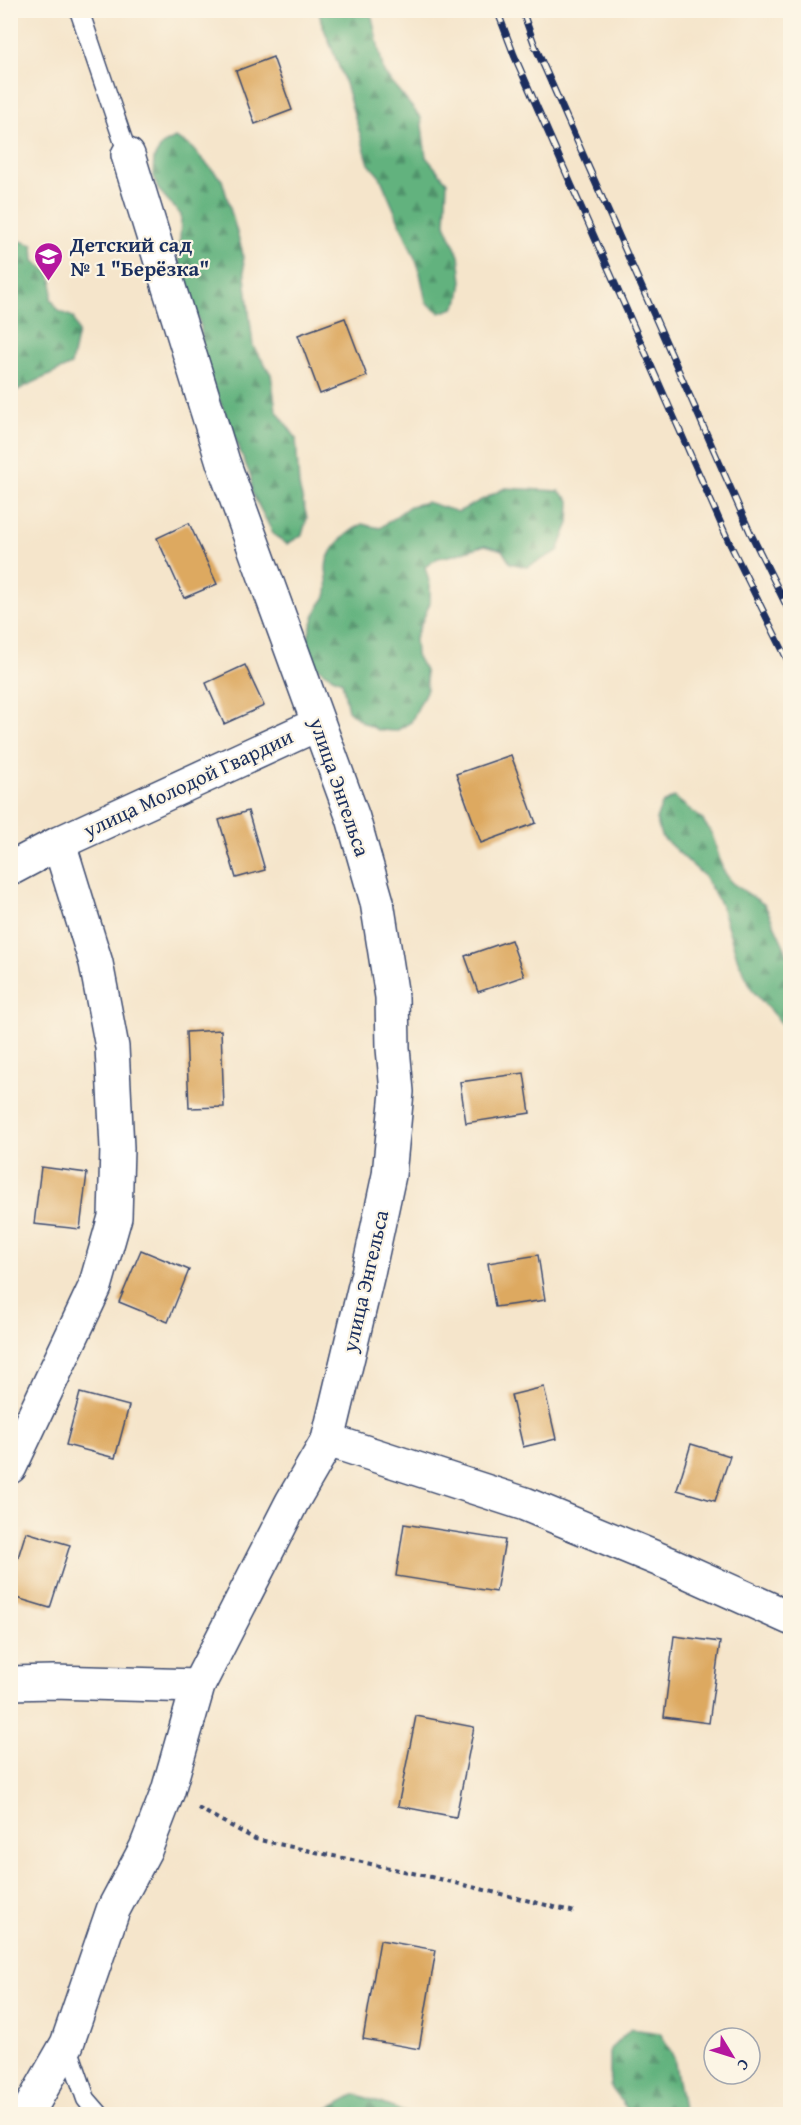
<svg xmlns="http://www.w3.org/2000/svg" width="801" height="2125" font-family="'Gentium Book Plus',serif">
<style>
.forest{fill:url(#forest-firs);stroke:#3e706e;stroke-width:1.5}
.building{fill:#dda960}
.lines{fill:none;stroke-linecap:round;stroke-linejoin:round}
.service-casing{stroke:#3c4a6e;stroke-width:21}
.minor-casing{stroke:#3c4a6e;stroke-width:36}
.path{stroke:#3c4a6e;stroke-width:4;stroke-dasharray:4.5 4.5;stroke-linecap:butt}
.service{stroke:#fff;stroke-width:18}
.minor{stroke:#fff;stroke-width:33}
.rail-casing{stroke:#1b2f5e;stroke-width:7}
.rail{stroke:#fcf5e5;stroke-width:4.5;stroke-dasharray:14;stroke-linecap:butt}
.labels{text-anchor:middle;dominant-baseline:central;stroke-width:4.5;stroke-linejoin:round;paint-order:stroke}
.poi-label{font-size:21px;font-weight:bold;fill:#1b2f5e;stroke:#fcf5e5;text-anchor:start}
.street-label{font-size:21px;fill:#1b2f5e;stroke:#fcf5e5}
</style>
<defs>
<pattern id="forest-firs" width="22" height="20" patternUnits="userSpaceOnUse" patternTransform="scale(1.5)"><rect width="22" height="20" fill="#62b27e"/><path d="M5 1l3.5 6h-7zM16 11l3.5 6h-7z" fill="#50916a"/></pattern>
</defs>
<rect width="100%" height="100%" fill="#fcf5e5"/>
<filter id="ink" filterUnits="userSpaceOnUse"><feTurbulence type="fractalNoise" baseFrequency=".0167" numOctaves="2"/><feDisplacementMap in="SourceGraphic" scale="12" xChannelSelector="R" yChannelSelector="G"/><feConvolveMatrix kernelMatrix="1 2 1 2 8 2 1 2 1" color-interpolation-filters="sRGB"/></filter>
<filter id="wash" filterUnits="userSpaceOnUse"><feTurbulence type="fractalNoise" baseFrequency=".008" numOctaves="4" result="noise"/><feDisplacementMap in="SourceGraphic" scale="24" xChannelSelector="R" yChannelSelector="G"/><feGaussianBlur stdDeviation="1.35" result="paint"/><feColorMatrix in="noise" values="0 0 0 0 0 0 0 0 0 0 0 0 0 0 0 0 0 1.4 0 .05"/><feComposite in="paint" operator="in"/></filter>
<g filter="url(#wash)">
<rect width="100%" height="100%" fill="#f5e5cb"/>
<path class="forest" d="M319,11H367L372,17L384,73L421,118L426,157L447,182L445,224L459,256L462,281L459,300L454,308L440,313L426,302L419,268L380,177L369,164L343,77L321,21Z
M175,138L189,145L222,180L242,250L253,346L271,374L276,410L296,438L299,486L307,518L302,535L287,544L274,535L252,493L251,477L203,361L201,327L179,266L181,215L158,189L153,174L154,158L162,145Z
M14,239L33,245L34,261C52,273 55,277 51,299L59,311L73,317L78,332L71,365L11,393L10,242Z
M505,488L559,491L570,501L569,523L558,551L527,567L510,563L502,550L485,545L454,555L438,558L425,567L430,585V603L415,638L416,655L425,671L427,689L411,722L396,731L378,730L362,722L348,710L342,681C301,665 301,646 318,608C320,604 324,601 326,596C329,589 327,577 326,569C326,549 347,533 362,524L380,528L410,506L427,502L458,512Z
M674,797L702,819L712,834L723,870L732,883L765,905L790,959V1033L753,991L738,960L721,906L704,876L661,836L656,819L662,804Z
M631,2029L660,2033L674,2058L684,2114H631L610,2086V2049Z
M356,2094L409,2114H327L328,2109Z"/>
<g id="blocks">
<path class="building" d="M273,57L292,110L255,124L236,71Z
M345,318L367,376L320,394L298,335Z
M189,523L217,584L184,598L157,538Z
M245,665L264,706L224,724L206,683Z
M511,755L536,823L481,843L456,774Z
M248,811L265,870L236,878L219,820Z
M511,940L524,976L478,992L465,956Z
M221,1030L224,1107L189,1108L186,1032Z
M524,1073L530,1113L466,1123L460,1082Z
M41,1167L87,1173L80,1229L34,1224Z
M141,1250L189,1270L168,1322L119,1302Z
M538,1255L545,1300L495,1307L488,1263Z
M544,1387L556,1439L523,1447L511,1395Z
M80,1393L129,1406L115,1458L66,1445Z
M691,1444L730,1456L715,1501L677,1490Z
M404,1524L505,1540L496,1592L396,1576Z
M26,1532L70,1545L50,1608L10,1596V1583Z
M674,1636L720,1642L709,1723L664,1717Z
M790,1681V1704L784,1702Z
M416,1716L474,1727L456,1817L398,1806Z
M380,1940L436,1950L419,2049L363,2039Z"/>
</g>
</g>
<g filter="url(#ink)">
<use href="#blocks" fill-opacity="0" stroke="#3c4a6e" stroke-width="1.5"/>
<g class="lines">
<defs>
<path id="service" d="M79,10L128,155
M67,2044L86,2099L99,2114"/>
<path id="minor" d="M10,869L59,843L318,724
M328,1440L525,1504L670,1564L790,1618
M10,1467L95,1287L115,1217L117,1148L112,1047L96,963L59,843
M10,1683L53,1682L198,1686
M27,2114L67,2044L113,1910L146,1848L168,1791L198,1686L292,1502L328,1440L368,1273L389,1175L397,1092L393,1048L392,997L377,902L353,818L223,462L128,155"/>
</defs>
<use href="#service" class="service-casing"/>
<use href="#minor" class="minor-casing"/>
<path class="path" d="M198,1808L255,1839L431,1877L575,1912"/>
<use href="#service" class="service"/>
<use href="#minor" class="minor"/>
<defs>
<path id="rail" d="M497,10L514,55L729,542L790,665
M522,10L535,46L750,532L790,613"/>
</defs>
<use href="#rail" class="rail-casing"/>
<use href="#rail" class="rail"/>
</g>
</g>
<defs>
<symbol id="school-pin" viewBox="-11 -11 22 30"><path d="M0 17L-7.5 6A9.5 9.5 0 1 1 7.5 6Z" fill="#b5179e" stroke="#fcf5e5"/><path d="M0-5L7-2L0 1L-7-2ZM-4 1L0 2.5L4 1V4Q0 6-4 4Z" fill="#fff"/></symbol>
</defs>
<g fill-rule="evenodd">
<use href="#school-pin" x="32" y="240" width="33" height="45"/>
</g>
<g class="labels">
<g class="poi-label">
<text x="70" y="244">Детский сад<tspan x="70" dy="24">№ 1 "Берёзка"</tspan></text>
</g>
<g class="street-label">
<text transform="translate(188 783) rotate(-25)">улица Молодой Гвардии</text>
<text transform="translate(340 787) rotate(71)">улица Энгельса</text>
<text transform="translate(365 1281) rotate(-77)">улица Энгельса</text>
</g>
</g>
<rect width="801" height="2125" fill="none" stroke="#fcf5e5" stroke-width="36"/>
<g transform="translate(732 2056) rotate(128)"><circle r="28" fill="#fcf5e5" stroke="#a2a6af" stroke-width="1.5"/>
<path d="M0-4.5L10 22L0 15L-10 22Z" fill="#b5179e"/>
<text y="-9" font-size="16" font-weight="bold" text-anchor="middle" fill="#1b2f5e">С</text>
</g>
</svg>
